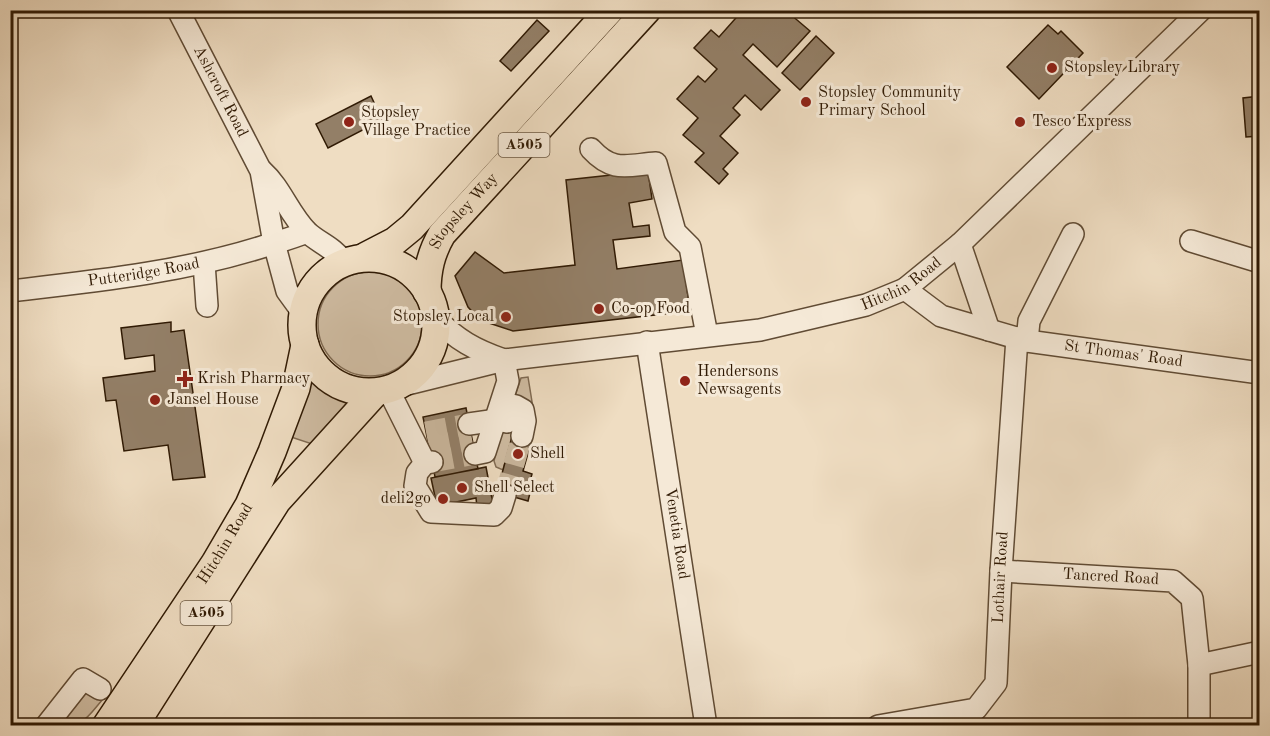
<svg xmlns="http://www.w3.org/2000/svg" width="1270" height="736" font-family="'Old Standard TT',serif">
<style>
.green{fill:#cfbca2;stroke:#806b53;stroke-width:1.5}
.building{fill:#937f67;stroke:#301a04;stroke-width:1.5}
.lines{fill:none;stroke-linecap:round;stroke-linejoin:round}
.minor-tunnel{stroke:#c9b69c;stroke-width:21;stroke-dasharray:21 10;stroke-linecap:butt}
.minor-casing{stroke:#604b34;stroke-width:24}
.major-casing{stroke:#301a04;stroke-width:30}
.minor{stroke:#f5e9d7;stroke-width:21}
.major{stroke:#efddc2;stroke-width:27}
.poi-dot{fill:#8f2418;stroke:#f5e9d7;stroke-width:2}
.labels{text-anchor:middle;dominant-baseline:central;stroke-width:6;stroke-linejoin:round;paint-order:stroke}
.shield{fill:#f5e9d7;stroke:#6b5843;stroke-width:1.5}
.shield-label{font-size:15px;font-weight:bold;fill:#301a04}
.poi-label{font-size:16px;fill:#301a04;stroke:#f5e9d7;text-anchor:start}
.street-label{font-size:16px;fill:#301a04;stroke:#f5e9d7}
</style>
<rect width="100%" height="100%" fill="#efddc2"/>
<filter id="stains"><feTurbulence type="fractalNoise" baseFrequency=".00333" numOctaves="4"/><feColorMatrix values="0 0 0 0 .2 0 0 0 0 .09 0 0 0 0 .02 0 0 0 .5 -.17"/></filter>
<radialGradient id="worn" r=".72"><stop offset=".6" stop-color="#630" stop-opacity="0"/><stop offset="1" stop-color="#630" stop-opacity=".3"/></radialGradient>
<path class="green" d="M318 324a52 52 0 1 1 104 0a52 52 0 1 1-104 0Z
M307,375L325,391L351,404L312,444L288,436Z
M528,377L534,414L514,399L521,378Z
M501,430L513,433L503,470L496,467L494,461Z
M84,691L103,699C85,720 86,725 56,726Z"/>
<path class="building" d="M743,10H793L790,14L810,31L777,67L753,44L743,55L780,90L761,110L745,95L733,108L740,115L720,136L738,153L723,169L728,174L719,184L695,162L704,153L683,135L698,118L677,99L698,76L705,82L717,69L694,48L711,30L719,37Z
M537,20L549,31L511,71L500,61Z
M1048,25L1058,34L1061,31L1083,53L1039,99L1007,67Z
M816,36L834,53L800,90L782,73Z
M371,96L382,120L328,148L316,124Z
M1260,96V136L1246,137L1243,98Z
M648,171L652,199L629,203L633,227L649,225L650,236L613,240L617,269L683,260L690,311L513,331L480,320L468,307L455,276L475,252L504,273L575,265L566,180Z
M171,322V332L184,330L205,477L173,480L168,445L124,451L116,400L106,401L103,378L155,371L154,355L125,359L121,328Z
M466,408L478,469L435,477L423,417Z
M513,433L532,439L523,471L532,474L527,492L530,493L528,501L497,492Z
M486,467L493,504L477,507L476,498L437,506L431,478Z"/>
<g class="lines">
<path class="minor-tunnel" d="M426,432L469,424
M429,447L472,439
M432,462L475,454
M505,495L522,436"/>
<defs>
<g id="minor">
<path id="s1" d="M178,10L261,171L274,243L287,291L303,313"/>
<path d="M591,149C613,173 627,165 656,163L675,232L690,247L707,335"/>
<path d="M262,171C281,188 289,214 307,232C319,243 333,247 343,261"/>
<path d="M1191,241L1260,262"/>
<path d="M960,244L989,330"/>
<path d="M204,263L207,306"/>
<path id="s2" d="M905,289L941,316L1027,341L1260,373"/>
<path id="s3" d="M10,291C97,281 185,272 268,245C281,241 295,237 307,232"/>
<path d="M435,318C457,340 475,350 504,360"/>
<path d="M1027,341L1029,321L1073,234"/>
<path id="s4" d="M647,342L706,726"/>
<path id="s5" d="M403,385L504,360L760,330L866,305L905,289L960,244L1201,10"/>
<path d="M389,391L425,463L432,462"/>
<path d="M502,403L516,406L523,410L525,421L522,436"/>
<path d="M469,424L497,420L507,422"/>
<path d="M475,454L485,452L508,381L504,360"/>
<path d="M425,463L417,473L415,486L431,512L494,515L501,508L505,495"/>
<path id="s6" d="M1001,571L1173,581L1192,598L1199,665V726"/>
<path d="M1199,665L1260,652"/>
<path d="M46,726L83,679L100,689"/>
<path id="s7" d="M878,726L976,709L996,683L1001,571L1017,338"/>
</g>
<g id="major">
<path d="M366,256L395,241L412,227L610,10"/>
<circle cx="369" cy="325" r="67"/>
<path id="s8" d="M427,292C427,270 431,253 442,234L647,10"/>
<path id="s9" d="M106,726L215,563L249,505L272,452L296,388L305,345"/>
<path d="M134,726L277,501L375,393"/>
</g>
</defs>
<use href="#minor" class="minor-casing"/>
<use href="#major" class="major-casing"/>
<use href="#minor" class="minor"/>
<use href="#major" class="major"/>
</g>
<g class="poi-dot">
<circle cx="1052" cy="68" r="6"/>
<circle cx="806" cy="102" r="6"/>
<circle cx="349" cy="122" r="6"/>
<circle cx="1020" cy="122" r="6"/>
<circle cx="599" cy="309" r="6"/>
<circle cx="506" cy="317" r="6"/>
<path d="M182 370h6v6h6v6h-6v6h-6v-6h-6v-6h6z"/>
<circle cx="685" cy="381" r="6"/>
<circle cx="155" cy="400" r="6"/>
<circle cx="518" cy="454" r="6"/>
<circle cx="462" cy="488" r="6"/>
<circle cx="443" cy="499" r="6"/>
</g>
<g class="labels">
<g class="shield">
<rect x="498.5" y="133" width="51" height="24" rx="4.5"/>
<rect x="180.5" y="601" width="51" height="24" rx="4.5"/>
</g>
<g class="shield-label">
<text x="524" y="145">A505</text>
<text x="206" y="613">A505</text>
</g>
<g class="poi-label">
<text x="1064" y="68">Stopsley Library</text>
<text x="818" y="93">Stopsley Community<tspan x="818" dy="18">Primary School</tspan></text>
<text x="361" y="113">Stopsley<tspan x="361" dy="18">Village Practice</tspan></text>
<text x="1032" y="122">Tesco Express</text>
<text x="611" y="309">Co-op Food</text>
<text x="494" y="317" text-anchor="end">Stopsley Local</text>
<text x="697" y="372">Hendersons<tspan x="697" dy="18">Newsagents</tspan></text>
<text x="197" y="379">Krish Pharmacy</text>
<text x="167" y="400">Jansel House</text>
<text x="530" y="454">Shell</text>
<text x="474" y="488">Shell Select</text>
<text x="431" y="499" text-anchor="end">deli2go</text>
</g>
<g class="street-label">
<text stroke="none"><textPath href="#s1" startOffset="92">Ashcroft Road</textPath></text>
<text stroke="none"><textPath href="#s8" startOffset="92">Stopsley Way</textPath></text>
<text stroke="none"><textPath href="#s3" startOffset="135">Putteridge Road</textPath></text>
<text stroke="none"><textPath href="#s5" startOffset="512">Hitchin Road</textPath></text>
<text stroke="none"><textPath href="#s2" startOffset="232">St Thomas' Road</textPath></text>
<text stroke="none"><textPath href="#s4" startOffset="194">Venetia Road</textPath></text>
<text stroke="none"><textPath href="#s9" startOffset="218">Hitchin Road</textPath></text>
<text stroke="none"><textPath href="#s7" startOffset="238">Lothair Road</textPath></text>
<text stroke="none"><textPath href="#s6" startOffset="110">Tancred Road</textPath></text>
</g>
</g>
<rect width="1270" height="736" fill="none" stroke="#efddc2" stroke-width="36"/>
<rect x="12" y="12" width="1246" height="712" fill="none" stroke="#301a04" stroke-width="3"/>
<rect x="18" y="18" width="1234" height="700" fill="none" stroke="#301a04" stroke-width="1.5"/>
<rect width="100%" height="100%" filter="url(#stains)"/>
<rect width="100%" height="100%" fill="url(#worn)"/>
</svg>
